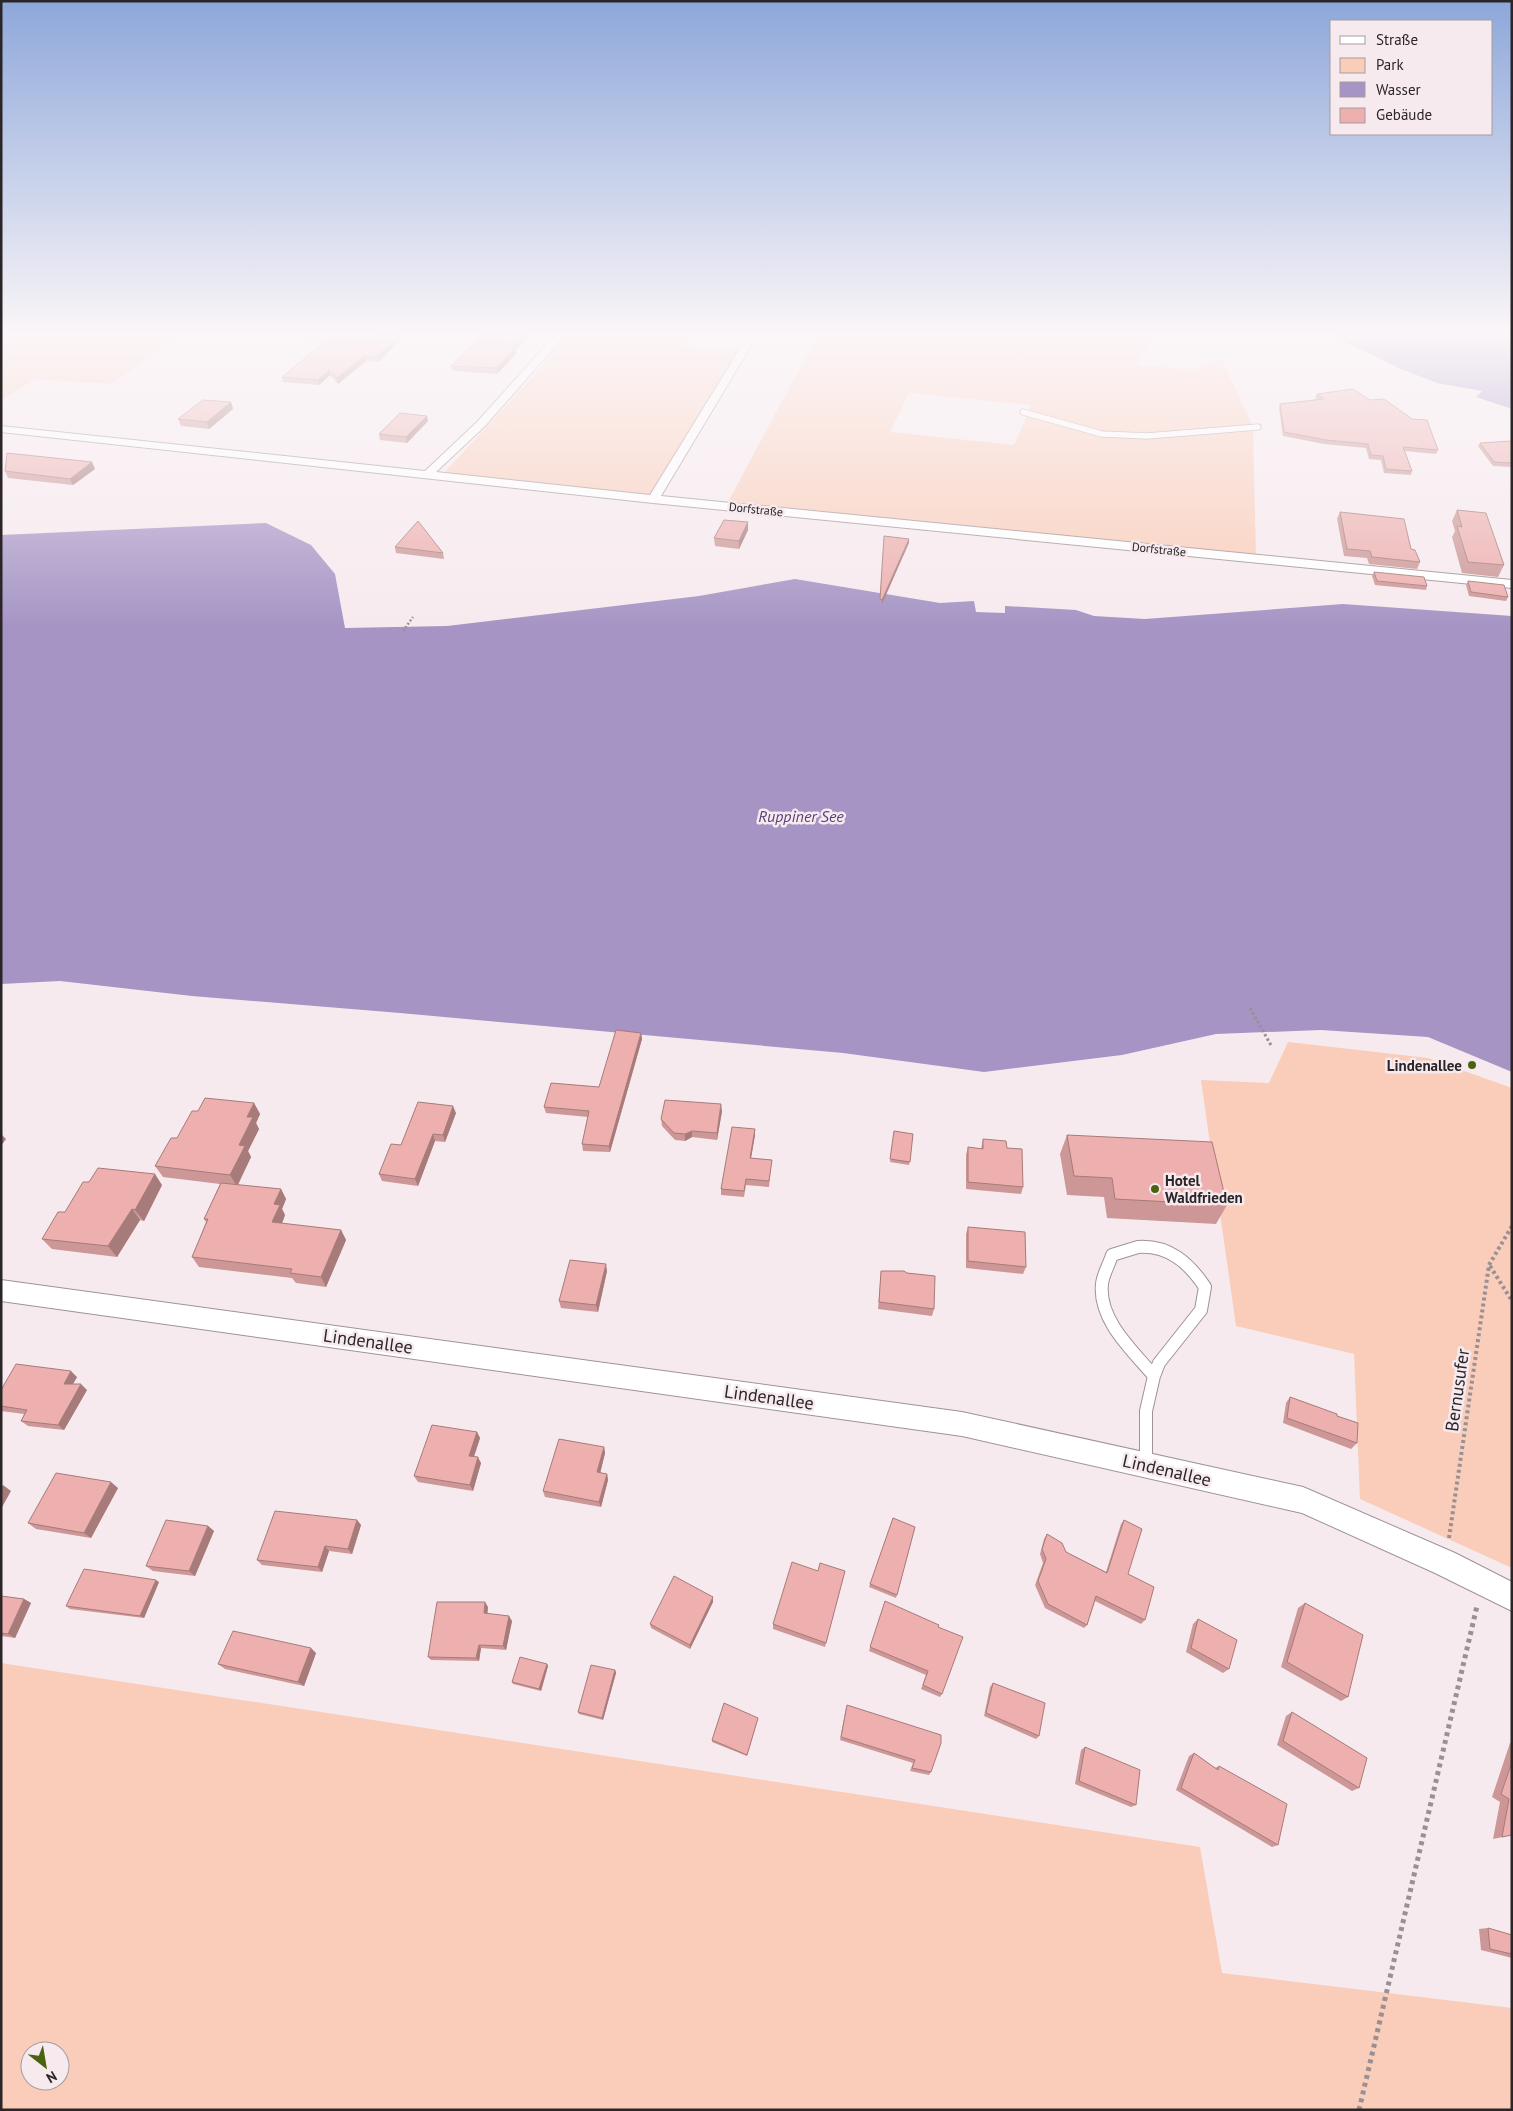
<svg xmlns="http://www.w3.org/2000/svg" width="1513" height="2111" font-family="'PT Sans',sans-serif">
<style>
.green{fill:#f9cdb9;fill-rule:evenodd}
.water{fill:#a594c4}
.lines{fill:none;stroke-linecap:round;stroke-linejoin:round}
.lane-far1-casing{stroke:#9e9397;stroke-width:7}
.lane-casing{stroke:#9e9397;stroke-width:14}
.street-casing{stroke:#9e9397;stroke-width:2}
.path-far3{stroke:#9a9094;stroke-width:2.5;stroke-dasharray:2 2;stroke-linecap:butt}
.path-far2{stroke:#9a9094;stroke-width:3;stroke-dasharray:2.5 2.5;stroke-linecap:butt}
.path-far1{stroke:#9a9094;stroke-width:4;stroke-dasharray:3 3;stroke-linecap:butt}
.path{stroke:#9a9094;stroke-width:5;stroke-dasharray:4 4;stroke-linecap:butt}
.lane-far1{stroke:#fff;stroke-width:5.5}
.lane{stroke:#fff;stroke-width:12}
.street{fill:#fff;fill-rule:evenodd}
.wall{fill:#cc9796}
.shaded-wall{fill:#a67b7a}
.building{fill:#edb0af;stroke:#a67b7a}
.poi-dot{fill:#4b6311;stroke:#f7eaef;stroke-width:2}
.labels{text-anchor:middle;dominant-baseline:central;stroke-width:5;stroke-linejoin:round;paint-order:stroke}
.far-street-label{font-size:12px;fill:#2a2527;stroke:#f7eaef}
.poi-label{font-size:15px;font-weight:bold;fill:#2a2527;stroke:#f7eaef;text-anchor:end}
.water-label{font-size:16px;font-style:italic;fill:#583f7d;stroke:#f7eaef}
.near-street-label{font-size:18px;fill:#2a2527;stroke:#f7eaef}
</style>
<rect width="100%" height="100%" fill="#f7eaef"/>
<path class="green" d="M1,334H185L111,384L35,379L1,401Z
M217,334H333L323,342Z
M566,334H691L682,346L741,349L651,498L443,474L538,371Z
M818,334H1137L1153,338L1136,365L1192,369L1222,359L1253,427L1256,557L728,502ZM909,393L1031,405V406L1014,445L890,432Z
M1288,1042L1428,1058L1512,1088V1568L1360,1499L1354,1354L1236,1326L1201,1080L1269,1083Z
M1,1663L1200,1847L1222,1973L1512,2008V2110H1ZM30,2051H60V2081H30Z"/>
<path class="water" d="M1329,334H1512V409L1476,397L1482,391L1437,383L1401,369Z
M266,523L311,545L335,574L345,628L447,626L699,596L795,579L940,603L974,601L976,612L1005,613V606L1076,610L1094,616L1145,619L1343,604L1512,616V1072L1428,1037L1321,1030L1216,1034L1122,1055L984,1072L843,1053L400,1013L192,996L60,981L1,984V535Z"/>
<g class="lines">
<defs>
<path id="lane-far1" d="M334,334L372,337
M1023,412L1102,434L1147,436L1258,427"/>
<path id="lane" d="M1138,1247C1169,1245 1189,1263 1205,1287L1201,1310L1159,1363L1154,1376C1133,1351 1098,1320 1102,1284C1103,1274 1109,1265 1112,1255Z
M1146,1465V1411L1154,1376"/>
<path id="street" d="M556,334H566L485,426L436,472L650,495L749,334H758L661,496L1512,580V588L653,503L1,432V426L425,471L477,422Z
M1,1280L962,1412L1303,1487L1455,1553L1512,1582V1611L1435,1573L1302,1513L962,1436L1,1301Z"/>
</defs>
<use href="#lane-far1" class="lane-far1-casing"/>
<use href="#lane" class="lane-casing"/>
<use href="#street" class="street-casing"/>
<path class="path-far3" d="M403,631L413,617"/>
<path class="path-far2" d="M1250,1008L1272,1047"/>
<path class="path-far1" d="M1490,1266L1512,1301
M1449,1538L1489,1265L1512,1226"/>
<path class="path" d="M1359,2110L1477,1606"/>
<use href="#lane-far1" class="lane-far1"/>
<use href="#lane" class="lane"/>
<use href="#street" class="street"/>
</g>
<path class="wall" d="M374,334H400L398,335L401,340L378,362L366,361L338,384L330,375L319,385L283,382L282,377L357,338L374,336Z
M484,334H532L515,350L516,354L497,374L452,371L451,366Z
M1317,394L1438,450L1436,454L1405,451L1412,471L1411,475L1384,473L1381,460L1369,459L1366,448L1324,444L1283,436L1279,408L1280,404L1317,399L1315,398Z
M231,402L233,409L209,429L181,426L178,419Z
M427,416L428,421L407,443L380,440L379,434Z
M1512,441V467L1493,466L1478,446L1480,443Z
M95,469L73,485L8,478L5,471Z
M1457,510L1504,565L1498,577L1462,573L1452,537L1455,531L1452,521Z
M1340,512L1411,549L1420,562L1417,569L1369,564L1367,558L1344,556L1337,519Z
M748,530L739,549L715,546L714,538Z
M395,547L443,553L444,559L396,553Z
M1374,572L1427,586L1426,590L1375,585L1372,576Z
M1468,581L1508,597L1506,601L1469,596L1466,585Z
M641,1033L642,1039L610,1152L583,1151L582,1144L588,1117L546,1113L544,1107L599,1087Z
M254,1103L260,1114L256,1123L259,1129L248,1151L251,1157L238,1185L281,1189L286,1199L282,1209L285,1215L282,1224L341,1230L346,1240L326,1287L296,1283L292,1278L199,1267L192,1257L206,1222L204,1219L220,1184L163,1177L155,1166L198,1111Z
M722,1111L717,1140L692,1137L685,1141L675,1140L662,1126L661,1119Z
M456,1113L445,1142L435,1141L418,1186L382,1181L379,1174L401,1145Z
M755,1129V1135L751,1158L771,1165L769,1187L746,1185L744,1197L721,1195V1189Z
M894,1131L913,1134L909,1165L890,1162Z
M1067,1135L1227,1205L1216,1224L1107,1218L1104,1197L1067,1195L1060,1154Z
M983,1139L1007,1148L1023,1187L1021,1194L966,1189V1155L968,1147L981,1149Z
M162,1185L144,1221L140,1220L117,1257L52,1249L42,1239Z
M968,1227L1026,1267L1023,1274L966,1268V1234Z
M607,1271L598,1312L561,1308L559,1301Z
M881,1271L934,1309L932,1316L878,1309Z
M77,1377L73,1384L87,1390L64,1430L28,1426L21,1421L24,1414L1,1411V1390Z
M1290,1397L1337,1416L1357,1443L1351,1449L1283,1423L1286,1403Z
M477,1432L480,1438L474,1457L481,1463L473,1491L418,1482L414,1476Z
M604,1447L605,1453L600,1473L607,1474L608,1480L601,1507L545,1497L543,1491Z
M118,1488L91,1538L36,1529L28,1523Z
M893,1518L915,1527L896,1598L869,1587Z
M357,1520L361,1525L352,1554L329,1551L322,1572L262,1565L257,1560Z
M1124,1520L1128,1574L1145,1620L1141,1624L1095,1601L1087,1625L1084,1628L1045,1608L1035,1585L1043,1563L1040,1554L1044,1539L1047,1534L1066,1552L1106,1572L1121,1524Z
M208,1526L214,1531L195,1576L153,1571L146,1566Z
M818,1571H845L825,1647L773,1629V1624Z
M159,1582L144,1618L70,1609L66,1606Z
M1,1596L24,1599L31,1603L15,1638L1,1636Z
M713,1597V1602L690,1649L651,1628L650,1624Z
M885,1601L942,1694L940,1697L921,1689L926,1675L869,1651Z
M1305,1603L1348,1697L1341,1701L1281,1667L1298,1608Z
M488,1607L487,1614L512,1621L506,1650L481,1648L479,1661L431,1660L428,1657Z
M1198,1619L1229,1669L1223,1673L1186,1652L1193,1624Z
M316,1653L304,1686L225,1669L218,1664Z
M547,1664L548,1666L541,1691L513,1684L512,1682Z
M615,1670L616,1673L603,1720L579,1714L578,1712Z
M993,1683L1039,1736L1036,1739L984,1716L990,1687Z
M846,1708L931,1772L929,1775L910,1771L913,1763L840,1740Z
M1292,1712L1359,1788L1352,1791L1277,1745L1286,1716Z
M758,1719L747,1756L712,1742V1740Z
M1512,1742V1835L1493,1839L1500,1802L1492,1797L1510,1743Z
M1085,1747L1136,1805L1131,1807L1075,1784L1081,1750Z
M1194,1753L1215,1768L1219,1766L1278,1845L1272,1847L1176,1790L1189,1756Z
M1488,1928L1512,1935V1958L1481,1950L1479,1929Z"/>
<path class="shaded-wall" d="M526,334H532L515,350L516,354L497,374V368L511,348Z
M400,335L401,340L378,362L376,357Z
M364,356L366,361L338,384L337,378Z
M329,370L330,375L319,385L318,380Z
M231,402L233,409L209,429L207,422Z
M427,416L428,421L407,443L406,437Z
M92,462L95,469L73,485L70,479Z
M748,522V530L739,549V541Z
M909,539V543L882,604V600Z
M641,1033L642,1039L610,1152L609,1146Z
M254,1103L260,1114L256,1123L259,1129L248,1151L251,1157L237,1186L230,1175L247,1117Z
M721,1104L722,1111L717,1140V1133Z
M453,1106L456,1113L445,1142L443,1135Z
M755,1129V1135L750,1164V1158Z
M692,1131V1137L685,1141V1134Z
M1,1134L6,1139L1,1146Z
M433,1134L435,1141L418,1186L415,1179Z
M155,1174L162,1185L144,1221L135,1210Z
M281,1189L286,1199L282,1209L285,1215L278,1232L272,1222L274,1204Z
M132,1209L140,1220L117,1257L108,1246Z
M341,1230L346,1240L326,1287L321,1277Z
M606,1264L607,1271L598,1312L596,1305Z
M71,1371L77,1377L70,1389L64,1384Z
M81,1384L87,1390L64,1430L58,1425Z
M477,1432L480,1438L472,1462L469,1456Z
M604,1447L605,1453L599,1478L597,1472Z
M478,1457L481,1463L473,1491L470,1485Z
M607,1474L608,1480L601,1507L599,1502Z
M111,1482L118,1488L91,1538L84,1533Z
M3,1485L11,1491L1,1509V1488Z
M357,1520L361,1525L352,1554L348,1549Z
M208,1526L214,1531L195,1576L189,1571Z
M325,1546L329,1551L322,1572L318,1567Z
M156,1580L159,1582L144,1618L140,1616Z
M713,1597V1602L690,1649V1645Z
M24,1599L31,1603L15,1638L8,1634Z
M485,1602L488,1607L487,1618L484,1613Z
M509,1616L512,1621L506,1650L503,1646Z
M479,1645L481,1648L479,1661L476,1658Z
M311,1648L316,1653L304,1686L298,1682Z
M547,1664L548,1666L541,1691L539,1689Z
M615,1670L616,1673L603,1720L602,1718Z"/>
<path class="building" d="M375,334H393L391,335H400L376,357L364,356L337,378L329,370L318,380L282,377L332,336L357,338L360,336H374Z
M484,334H526L511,348H515L497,368L451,366Z
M1353,389L1370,400L1384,399L1412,419L1427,420L1438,450L1403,447L1412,471L1386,469L1383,456L1371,455L1368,444L1326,440L1284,432L1280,404L1324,399L1317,394Z
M203,400L231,402L207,422L178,419Z
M400,413L427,416L406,437L379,434Z
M1512,441V463L1494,462L1480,443Z
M7,453L92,462L70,479L5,471Z
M1457,510L1486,513L1504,565L1468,562L1457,526L1462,527Z
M1340,512L1404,519L1411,549L1415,550L1420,562L1372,557L1370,551L1347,549Z
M724,520L748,522L739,541L714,538Z
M418,521L443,553L395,547Z
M884,536L909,539L882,600L880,599Z
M1374,572L1424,577L1427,586L1377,581Z
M1468,581L1504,585L1508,597L1471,592Z
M616,1030L641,1033L609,1146L582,1144L589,1111L544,1107L551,1083L599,1087Z
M205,1098L254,1103L247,1117H253L239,1145L245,1146L230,1175L155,1166L171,1138H177L192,1111H198Z
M665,1100L721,1104L717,1133L692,1131L685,1134L674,1133L661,1119Z
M418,1102L453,1106L443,1135L433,1134L415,1179L379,1174L391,1144L401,1145Z
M732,1127L755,1129L750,1158L772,1160L769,1181L746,1179L744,1191L721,1189Z
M894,1131L913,1134L910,1162L890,1159Z
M1067,1135L1212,1142L1227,1205L1115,1199L1112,1178L1074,1176Z
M983,1139L1006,1141L1007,1148L1022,1149L1023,1187L968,1182V1147L983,1149Z
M98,1168L155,1174L135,1210L132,1209L108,1246L42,1239L58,1212H65L83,1182H89Z
M221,1183L281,1189L274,1204L280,1205L272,1222L341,1230L321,1277L290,1273L292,1269L192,1257L208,1219H204Z
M968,1227L1025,1232L1026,1267L968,1261Z
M570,1260L606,1264L596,1305L559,1301Z
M881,1271H904L907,1273L935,1276L934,1309L879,1302Z
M16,1364L71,1371L64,1384H81L58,1425L21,1421L27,1410L1,1406V1390Z
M1290,1397L1337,1414V1416L1358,1423L1357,1443L1287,1418Z
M432,1425L477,1432L469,1456L478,1457L470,1485L414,1476Z
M559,1439L604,1447L597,1472L607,1474L599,1502L543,1491Z
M56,1473L111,1482L84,1533L28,1523Z
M275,1511L357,1520L348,1549L325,1546L318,1567L257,1560Z
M893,1518L915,1527L897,1595L870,1584Z
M166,1520L208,1526L189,1571L146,1566Z
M1124,1520L1142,1529L1128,1574L1154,1587L1145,1620L1096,1596L1087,1625L1048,1604L1038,1581L1046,1559L1042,1549L1047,1534L1062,1543L1066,1552L1107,1573Z
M792,1562L818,1571L820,1563L845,1571L826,1643L773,1624Z
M84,1569L156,1580L140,1616L66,1606Z
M674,1576L713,1597L690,1645L650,1624Z
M1,1596L24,1599L8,1634L1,1633Z
M885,1601L939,1625L938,1627L963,1637L942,1694L923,1685L928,1671L870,1647Z
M437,1602H485L484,1613L509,1616L503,1646L479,1645L476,1658L428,1657Z
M1305,1603L1363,1635L1348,1697L1287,1662Z
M1198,1619L1237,1640L1229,1669L1191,1648Z
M233,1631L311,1648L298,1682L218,1664Z
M520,1657L547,1664L539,1689L512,1682Z
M591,1665L615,1670L602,1718L578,1712Z
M993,1683L1045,1703L1039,1736L986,1713Z
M724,1703L758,1718L747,1755L712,1740Z
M847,1705L941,1735V1743L931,1772L912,1768L915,1760L841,1737Z
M1292,1712L1367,1758L1359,1788L1283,1741Z
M1085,1747L1140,1770L1136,1805L1079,1781Z
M1194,1753L1218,1770L1219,1766L1287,1804L1278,1845L1181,1788Z
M1512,1762V1835L1502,1837L1509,1799L1501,1794Z
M1488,1928L1512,1935V1954L1490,1949Z"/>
<linearGradient id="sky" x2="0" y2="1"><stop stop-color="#8da7da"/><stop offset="0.53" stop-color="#fbf6f8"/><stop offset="1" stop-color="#fbf6f8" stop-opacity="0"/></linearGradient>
<rect width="1513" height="629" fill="url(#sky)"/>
<g class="poi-dot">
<circle cx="1472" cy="1065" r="5"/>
<circle cx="1155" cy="1189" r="5"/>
</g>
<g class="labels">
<g class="far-street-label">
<text transform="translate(756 509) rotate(6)">Dorfstraße</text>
<text transform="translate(1159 549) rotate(6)">Dorfstraße</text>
</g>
<g class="poi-label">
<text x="1462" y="1065">Lindenallee</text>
<text x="1165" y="1180" text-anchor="start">Hotel<tspan x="1165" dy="17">Waldfrieden</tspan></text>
</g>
<g class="water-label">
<text x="801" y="816">Ruppiner See</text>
</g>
<g class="near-street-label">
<text transform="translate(368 1341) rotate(8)">Lindenallee</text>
<text transform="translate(1457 1390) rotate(-82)">Bernusufer</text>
<text transform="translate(769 1397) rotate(8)">Lindenallee</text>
<text transform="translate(1167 1470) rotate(13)">Lindenallee</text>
</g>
</g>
<rect width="1513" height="2111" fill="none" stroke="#2a2527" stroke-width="5"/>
<rect x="1330" y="20" width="162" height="115" fill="#f7eaef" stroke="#a59b9f"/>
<rect x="1340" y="36" width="25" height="8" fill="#ffffff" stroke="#a59b9f"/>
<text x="1376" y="45" font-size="15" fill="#2a2527">Straße</text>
<rect x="1340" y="58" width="25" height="15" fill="#f9cdb9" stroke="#a59b9f"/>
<text x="1376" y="70" font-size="15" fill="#2a2527">Park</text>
<rect x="1340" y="82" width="25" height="15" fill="#a594c4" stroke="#a59b9f"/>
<text x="1376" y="95" font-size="15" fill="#2a2527">Wasser</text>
<rect x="1340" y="108" width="25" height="15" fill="#edb0af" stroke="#a59b9f"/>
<text x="1376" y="120" font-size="15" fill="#2a2527">Gebäude</text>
<g transform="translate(45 2066) rotate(149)"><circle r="24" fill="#f7eaef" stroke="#a59b9f"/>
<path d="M0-4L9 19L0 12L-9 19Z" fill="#4b6311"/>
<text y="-8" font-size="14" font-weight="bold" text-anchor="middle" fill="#2a2527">N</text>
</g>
</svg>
